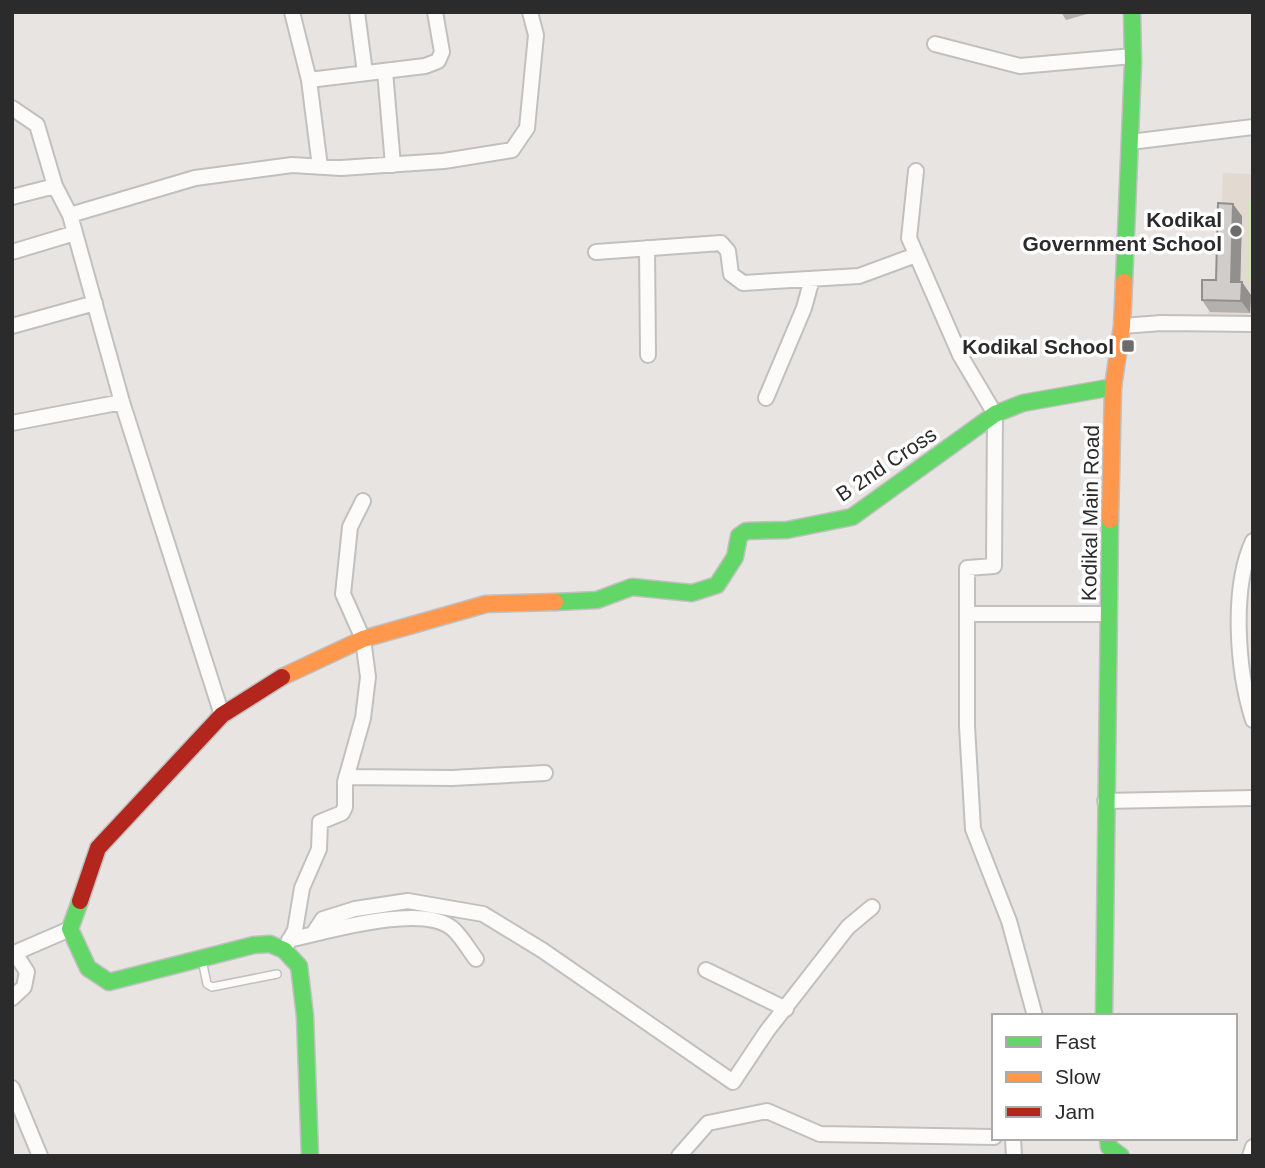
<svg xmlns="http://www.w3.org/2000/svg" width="1265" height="1168" font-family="Arial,sans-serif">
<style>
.education{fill:#e2dad0}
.pitch{fill:#d9e3bb}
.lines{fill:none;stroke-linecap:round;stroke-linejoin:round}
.lane-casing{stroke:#c1c0c0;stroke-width:10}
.street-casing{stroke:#c1c0c0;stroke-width:18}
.fast-casing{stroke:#c1c0c0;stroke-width:19}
.slow-casing{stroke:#c1c0c0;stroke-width:19}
.jam-casing{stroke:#c1c0c0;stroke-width:19}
.lane{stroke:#fcfbfa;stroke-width:7}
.street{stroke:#fcfbfa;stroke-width:14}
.fast{stroke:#63d668;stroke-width:16}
.slow{stroke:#ff974d;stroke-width:16}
.jam{stroke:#b3261e;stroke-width:16}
.wall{fill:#b3b0ae}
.shaded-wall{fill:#92908d}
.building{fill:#d0cdca;stroke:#92908d;stroke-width:2}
.poi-dot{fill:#6d6c6b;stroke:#fff;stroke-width:2.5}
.labels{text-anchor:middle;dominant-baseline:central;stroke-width:7;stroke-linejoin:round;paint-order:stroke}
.poi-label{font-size:21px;font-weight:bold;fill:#2b2b2b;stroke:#fff;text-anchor:end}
.street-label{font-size:21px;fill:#2b2b2b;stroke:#fff}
</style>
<rect width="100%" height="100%" fill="#e8e4e1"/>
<path class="education" d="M1223,173L1253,174V312L1245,316H1208L1211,288L1217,287Z"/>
<path class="pitch" d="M1248,199H1253V286L1247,280Z"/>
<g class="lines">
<defs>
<path id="lane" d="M202,960L207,984L212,987L277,974"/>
<path id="street" d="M292,12L309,80L320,167
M357,12L365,73
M935,44L1020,66L1133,56
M385,71L393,165
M309,80L425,66L438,61L442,52L435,12
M12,108L37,125L55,186L70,215L122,402L222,715
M1130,142L1253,127
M916,171L909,238L960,355L995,414L994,566L967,568V726L973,829L1009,921L1035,1016
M12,197L55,186
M70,215L195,178L292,165L341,168L444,161L512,150L527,128L536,35L530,12
M647,248L648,355
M12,252L75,233
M596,252L721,243L728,251L731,274L743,283L859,276L916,255
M12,326L95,303
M1122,326L1162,323L1253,324
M766,398L804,308L812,279
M12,423L122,402
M1253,541C1231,588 1237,670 1253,720
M967,614H1109
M346,777L452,778L545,773
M1105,801L1253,798
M313,934L323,919L355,909L408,901L483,914L542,950L733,1082L767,1031L848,927L872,907
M289,940C325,932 423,902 453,929C462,937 469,950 476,959
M284,950L295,930L302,888L319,849L320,822L342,813L345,807V782L363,718L368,677L363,639L343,594L350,527L363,501
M12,954L70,929
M706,970L786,1009
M12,998L24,987L27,972L15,953
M12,1088L40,1156
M1013,1138L1014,1156
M679,1156L708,1123L767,1111L820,1134L994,1137
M1250,1156L1253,1147"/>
<path id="fast" d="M1124,282L1133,63L1132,12
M555,602L597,600L632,587L692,593L717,585L735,557L739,536L746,531L787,530L852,517L995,414L1023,403L1113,387
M80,901L70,929L88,968L109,982L254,945L270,944L284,950L299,966L305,1016L310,1156
M1104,1016L1110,520
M1108,1138L1109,1147L1121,1156"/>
<path id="slow" d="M1110,520L1113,387L1122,326L1124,282
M282,677L363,639L486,604L555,602"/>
<path id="jam" d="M80,901L98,848L222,715L282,677"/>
</defs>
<use href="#lane" class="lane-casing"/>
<use href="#street" class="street-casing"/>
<use href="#fast" class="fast-casing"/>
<use href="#slow" class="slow-casing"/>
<use href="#jam" class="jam-casing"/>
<use href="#lane" class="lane"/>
<use href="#street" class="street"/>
<use href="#fast" class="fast"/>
<use href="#slow" class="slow"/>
<use href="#jam" class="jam"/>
</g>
<path class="wall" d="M1061,12H1094L1066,20Z
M1242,216L1240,282L1251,295L1250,313L1210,312L1202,300L1216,280Z"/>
<path class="shaded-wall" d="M1233,204L1242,216L1240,295L1231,282Z
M1242,282L1251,295L1250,313L1241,301Z"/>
<path class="building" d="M1218,203L1233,204L1231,282H1242L1241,301L1202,300V280H1216Z"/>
<g class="poi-dot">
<circle cx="1236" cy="231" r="7"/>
<rect x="1121" y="339" width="14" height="14" rx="3.5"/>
</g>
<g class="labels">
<g class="poi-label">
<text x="1222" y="219">Kodikal<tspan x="1222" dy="24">Government School</tspan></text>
<text x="1114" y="346">Kodikal School</text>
</g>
<g class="street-label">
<text transform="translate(886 464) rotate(-34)">B 2nd Cross</text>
<text transform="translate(1090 513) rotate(-89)">Kodikal Main Road</text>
</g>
</g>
<rect width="1265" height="1168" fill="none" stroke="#2b2b2b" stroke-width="28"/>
<rect x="992" y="1014" width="245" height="126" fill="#ffffff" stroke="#aaaaaa" stroke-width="2"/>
<rect x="1006" y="1037" width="35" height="10" fill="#63d668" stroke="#aaaaaa" stroke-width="2"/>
<text x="1055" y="1049" font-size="21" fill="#2b2b2b">Fast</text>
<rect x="1006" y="1072" width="35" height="10" fill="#ff974d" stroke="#aaaaaa" stroke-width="2"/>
<text x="1055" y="1084" font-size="21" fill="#2b2b2b">Slow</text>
<rect x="1006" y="1107" width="35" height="10" fill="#b3261e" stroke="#aaaaaa" stroke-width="2"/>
<text x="1055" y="1119" font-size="21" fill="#2b2b2b">Jam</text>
</svg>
